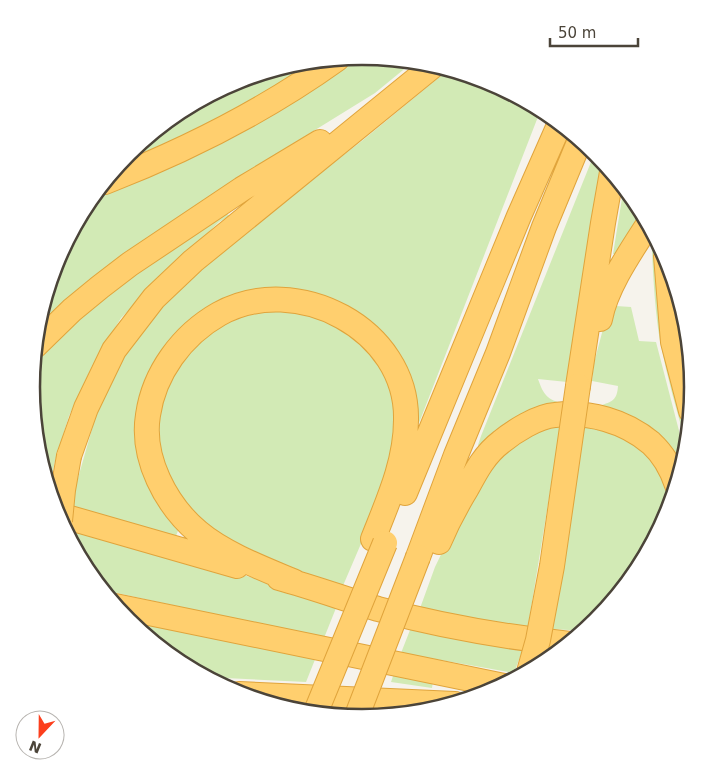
<svg xmlns="http://www.w3.org/2000/svg" width="725" height="775" font-family="'DejaVu Sans',sans-serif">
<style>
.green{fill:#d2eab5}
.lines{fill:none;stroke-linecap:round;stroke-linejoin:round}
.motorway-casing{stroke:#e0a43c;stroke-width:26}
.motorway{stroke:#ffcf6e;stroke-width:24}
.motorway-bridge-casing{stroke:#e0a43c;stroke-width:26;stroke-linecap:butt}
.motorway-bridge{stroke:#ffcf6e;stroke-width:24}
.rim{fill:none;stroke:#4b4439;stroke-width:2.5}
</style>
<rect width="100%" height="100%" fill="#f6f3ec"/>
<path class="green" d="M363,56L414,61L375,93L239,177L174,220L85,287L37,332L38,323L57,260L87,203L93,196L115,190L232,136L360,57Z
M315,61L294,76L201,129L119,165L128,153L179,112L236,81L298,63Z
M449,69L490,82L541,109L419,423L414,422L358,317L223,303L141,407L181,523L176,536L70,506L102,394L138,333L185,277L363,140Z
M595,152L607,165L567,382L538,379C544,396 547,399 564,404L480,450L478,445L481,436Z
M624,186L629,192V195L638,204L645,217L618,254H613Z
M223,211L230,216L219,222L121,318L92,366L69,416L55,461L49,489L38,452L31,387L34,360L109,293Z
M653,231L660,245L669,357L690,422L688,449C677,413 667,377 660,341C654,305 653,269 651,233Z
M617,298L616,306L631,307L639,341L656,342L684,450L687,451L681,475L600,406C612,401 617,401 618,386L592,381L594,363L603,329Z
M681,302L687,323L692,368L691,366Z
M272,310L312,314L346,330L376,359L393,392L396,424L390,467L369,525L342,588L270,559L207,528L186,508L166,475L156,439L159,410L173,368L203,336L229,320Z
M585,423L597,425L643,448L667,480L674,497L668,515L638,572L597,622L587,630H569L551,629Z
M561,424L528,627L496,624L419,611L435,567L466,503L503,452L539,429Z
M68,523L338,603L324,638L103,590L87,571L68,536Z
M126,619L316,657L306,682L204,677L178,663Z
M412,625L524,646L514,673L401,653Z
M394,673L433,681L432,688L391,682Z"/>
<g class="lines">
<defs>
<path id="motorway" d="M105,182C187,150 266,110 337,59
M666,256L673,342L691,411
M600,319C606,287 631,251 649,223
M35,346L72,310L100,287L130,264L242,189L320,142
M578,386L603,223L612,172
M69,456L86,408L114,350L154,298L193,261L434,65
M405,493L519,216L560,123
M56,514L237,566
M439,542C447,523 456,506 467,488C476,471 485,454 501,442C513,432 538,416 555,415C589,411 625,421 651,443C663,454 672,470 677,485
M418,557L456,455L498,353L544,227L580,140
M279,578C312,587 345,599 378,609C441,626 505,637 570,644
M295,582C264,569 224,554 198,532C166,505 141,458 148,415C154,373 182,335 219,314C296,271 408,329 406,420C406,462 388,501 373,539
M115,606L504,686
M239,694L455,704"/>
</defs>
<use href="#motorway" class="motorway-casing"/>
<use href="#motorway" class="motorway"/>
<defs>
<path id="motorway-bridge" d="M60,521L63,490L69,456
M529,672L538,640L552,566L578,386
M315,714L385,543
M356,718L418,557"/>
</defs>
<use href="#motorway-bridge" class="motorway-bridge-casing"/>
<use href="#motorway-bridge" class="motorway-bridge"/>
</g>
<path d="M0 0H725V775H0ZM40 387a322 322 0 1 1 644 0a322 322 0 1 1-644 0Z" fill="#fff" fill-rule="evenodd"/>
<path class="rim" d="M40 387a322 322 0 1 1 644 0a322 322 0 1 1-644 0Z"/>
<g transform="translate(40 735) rotate(202)"><circle r="24" fill="#ffffff" stroke="#b7b4b0"/>
<path d="M0-4L9 19L0 12L-9 19Z" fill="#fc3f1d"/>
<text y="-8" font-size="14" font-weight="bold" text-anchor="middle" fill="#4b4439">N</text>
</g>
<path d="M550 38v8h88v-8" fill="none" stroke="#4b4439" stroke-width="2.5"/>
<text x="558" y="38" font-size="15" fill="#4b4439" stroke="#ffffff" stroke-width="4" paint-order="stroke">50 m</text>
</svg>
